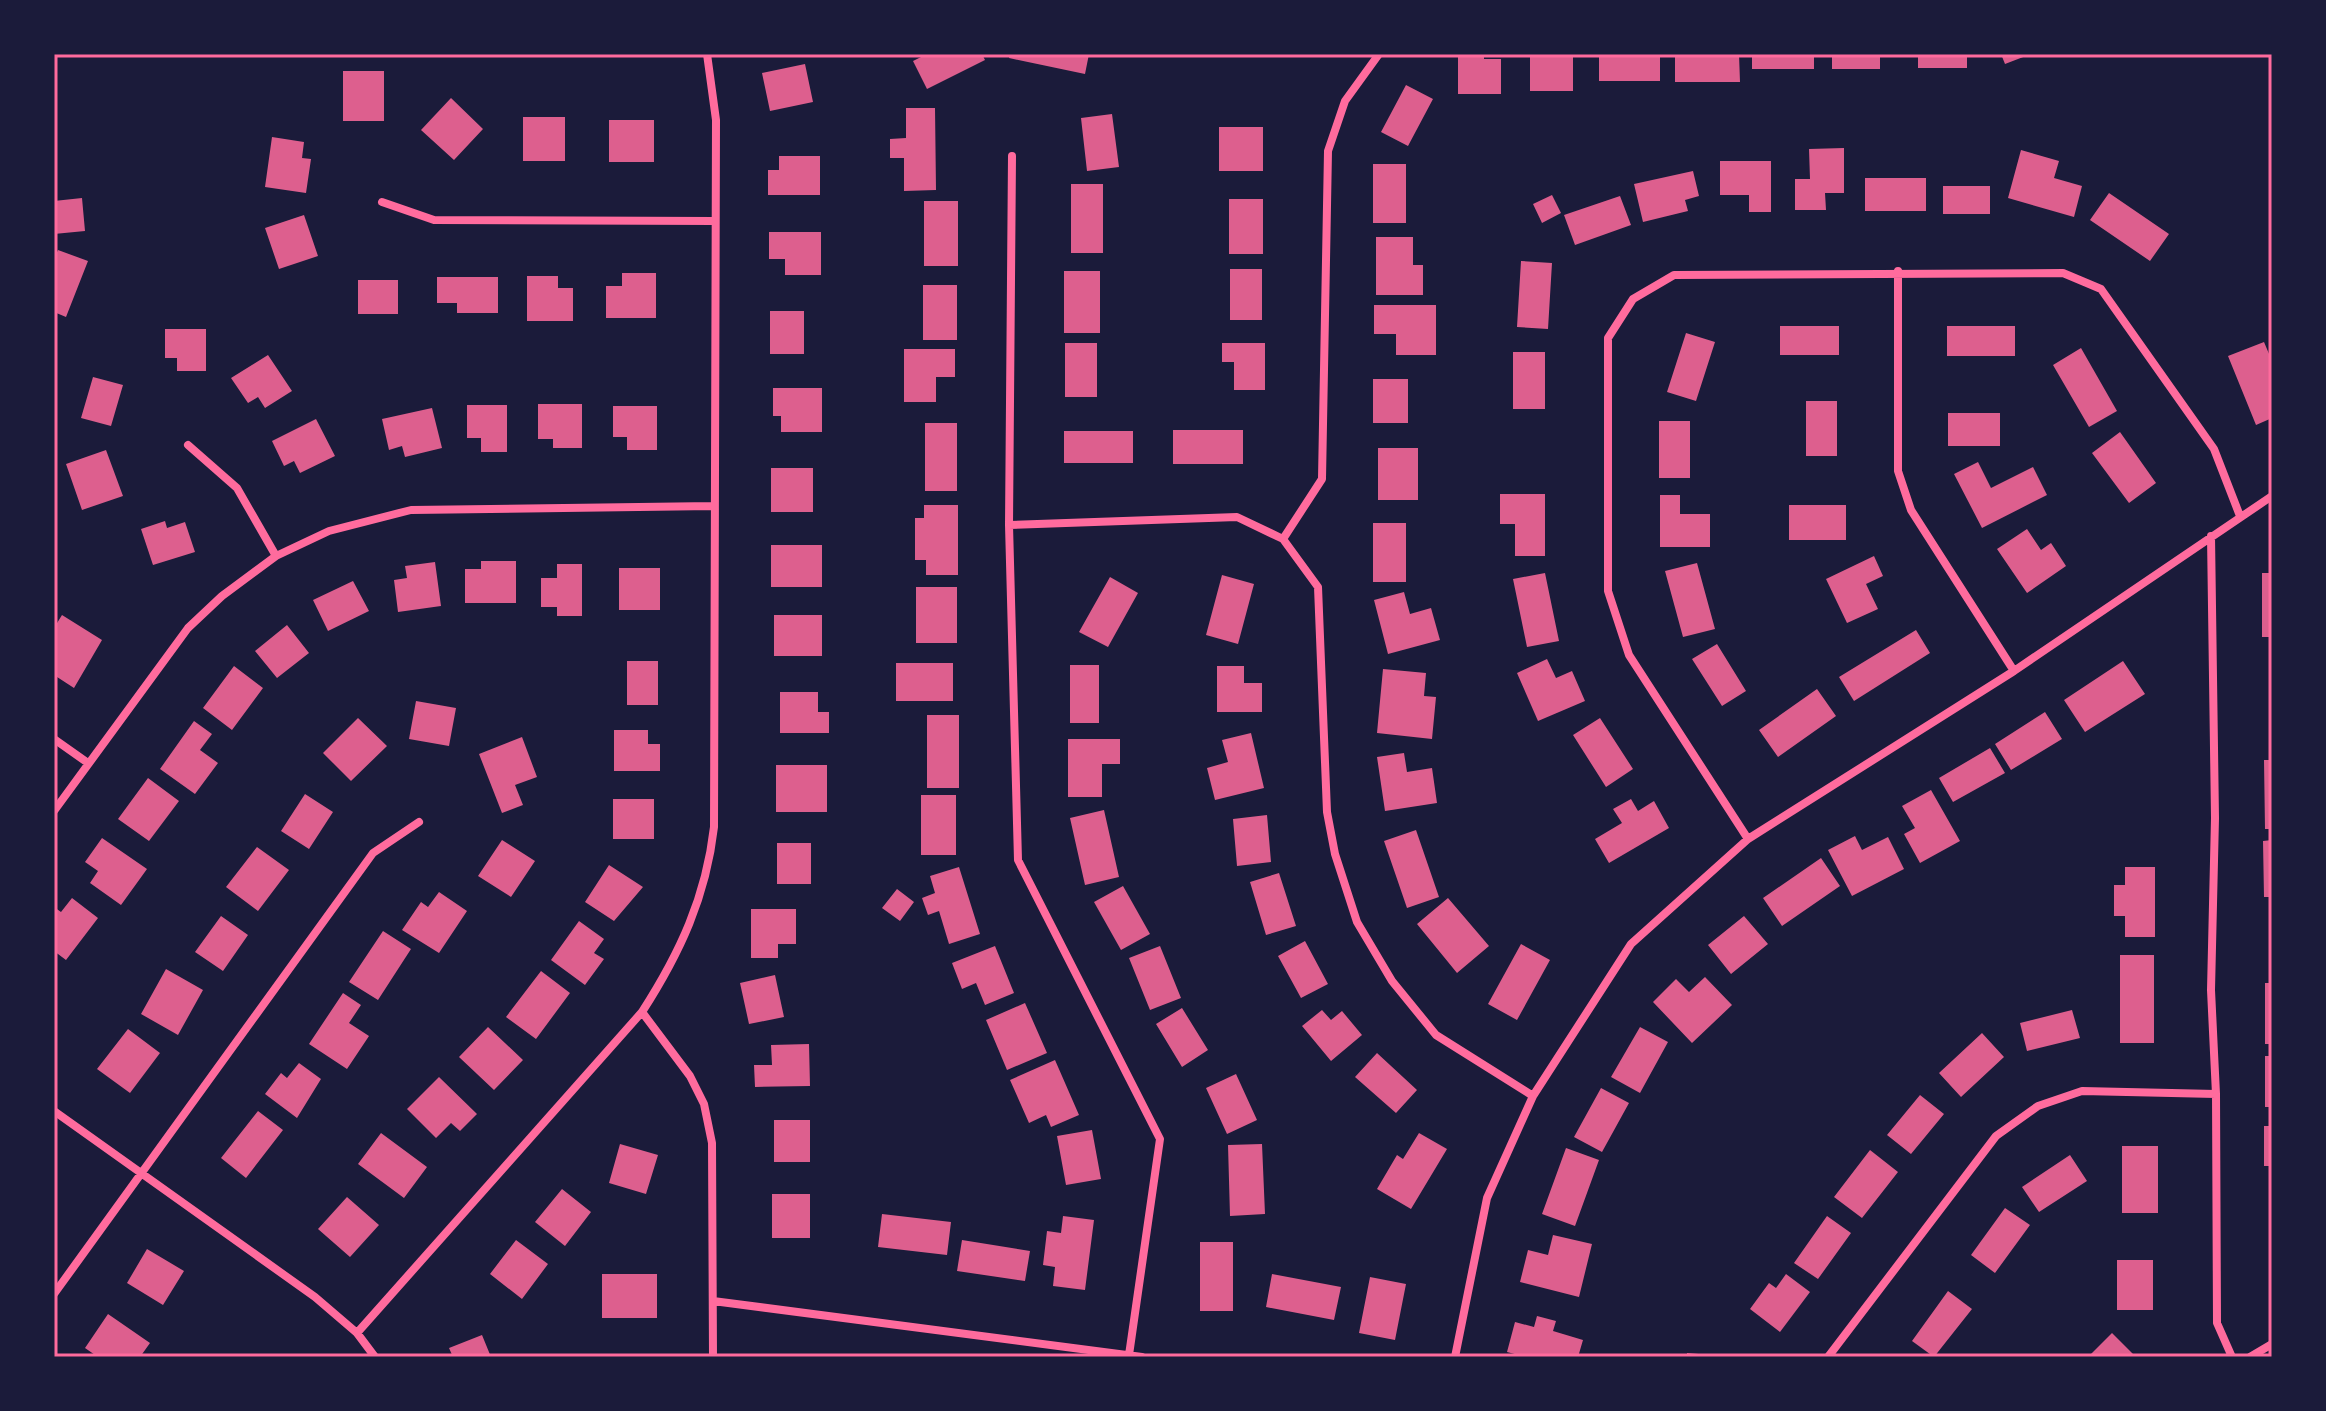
<svg xmlns="http://www.w3.org/2000/svg" width="2326" height="1411" font-family="Barlow,sans-serif">
<style>
.building{fill:#dd5f8e}
.lines{fill:none;stroke-linecap:round;stroke-linejoin:round}
.minor{stroke:#ff6b9d;stroke-width:8}
.neatline{fill:none;stroke:#ff6b9d;stroke-width:3}
</style>
<rect width="100%" height="100%" fill="#1b1b3a"/>
<path class="building" d="M927,54H982L985,60L927,89L913,61Z
M1010,54H1089L1085,74L1009,58Z
M1458,54H1484V59H1501V94H1458Z
M1530,54H1573V91H1530Z
M1599,54H1660V81H1599Z
M1675,54H1739L1740,82H1675Z
M1752,54H1814V69H1752Z
M1832,54H1880V69H1832Z
M1918,54H1967V68H1918Z
M2001,54H2031L2005,64Z
M805,64L813,102L770,111L762,73Z
M343,71H384V121H343Z
M1406,85L1433,99L1408,146L1381,132Z
M451,98L483,129L454,160L421,130Z
M906,108H935L936,190L904,191V158H890V139L906,138Z
M1112,114L1119,167L1087,171L1081,118Z
M523,117H565V161H523Z
M609,120H654V162H609Z
M1219,127H1263V171H1219Z
M272,137L304,142L302,158L311,159L306,193L265,187Z
M1844,148V193H1825L1826,210H1795V179H1810L1809,149Z
M2021,150L2059,161L2054,178L2082,186L2074,217L2008,198Z
M779,156H820V195H768V170H779Z
M1720,161H1771V212H1749V195H1720Z
M1373,164H1406V223H1373Z
M1693,171L1699,196L1685,200L1688,211L1643,222L1634,184Z
M1865,178H1926V211H1865Z
M1071,184H1103V253H1071Z
M1943,186H1990V214H1943Z
M2109,193L2169,234L2150,261L2090,220Z
M1552,195L1561,213L1542,223L1533,204Z
M1620,196L1631,225L1575,245L1564,215Z
M82,198L85,231L54,234V201Z
M1229,199H1263V254H1229Z
M924,201H958V266H924Z
M304,215L318,256L279,269L265,228Z
M769,232H821V275H785V259H769Z
M1376,237H1413V265H1423V295H1376Z
M58,250L88,261L66,317L54,312V259Z
M1521,261L1552,263L1548,329L1517,327Z
M1230,269H1262V320H1230Z
M1064,271H1100V333H1064Z
M622,273H656V318H606V286H622Z
M527,276H558V288H573V321H527Z
M437,277H498V313H457V303H437Z
M358,280H398V314H358Z
M923,285H957V340H923Z
M1374,305H1436V355H1396V334H1374Z
M770,311H804V354H770Z
M1780,326H1839V355H1780Z
M1947,326H2015V356H1947Z
M165,329H206V371H177V358H165Z
M1686,333L1715,342L1696,401L1667,392Z
M2264,342L2272,361V418L2256,425L2228,356Z
M1065,343H1097V397H1065Z
M1222,343H1265V390H1234V362H1222Z
M2081,348L2117,411L2089,427L2053,365Z
M904,349H955V377H936V402H904Z
M1513,352H1545V409H1513Z
M268,355L292,391L265,408L258,397L248,403L231,378Z
M93,377L123,385L111,426L81,418Z
M1373,379H1408V423H1373Z
M773,388H822V432H781V416H773Z
M1806,401H1837V456H1806Z
M538,404H582V448H553V439H538Z
M467,405H507V452H481V438H467Z
M613,406H657V450H627V437H613Z
M432,408L442,448L405,457L402,446L389,450L382,419Z
M1948,413H2000V446H1948Z
M316,419L335,456L300,473L294,461L284,466L272,441Z
M1659,421H1690V478H1659Z
M925,423H957V491H925Z
M1173,430H1243V464H1173Z
M1064,431H1133V463H1064Z
M2120,432L2156,483L2129,503L2092,453Z
M1378,448H1418V500H1378Z
M106,450L123,496L82,510L66,464Z
M1978,462L1991,488L2033,467L2047,495L1982,528L1954,474Z
M771,468H813V512H771Z
M1500,494H1545V556H1515V524H1500Z
M1660,495H1680V514H1710V547H1660Z
M924,505H958V575H926V560H915V518H924Z
M1789,505H1846V540H1789Z
M165,521L167,528L185,522L195,552L153,565L141,529Z
M1373,523H1406V582H1373Z
M2027,529L2041,550L2051,543L2066,566L2027,593L1997,549Z
M771,545H822V587H771Z
M1874,556L1883,576L1866,584L1878,609L1847,623L1826,579Z
M481,561H516V603H465V569H481Z
M435,562L441,606L398,612L394,580L407,578L405,566Z
M1697,563L1715,629L1683,637L1665,571Z
M557,564H582V616H557V607H541V578H557Z
M619,568H660V610H619Z
M1545,573L1559,641L1527,647L1513,579Z
M2262,573H2272V637H2262Z
M1222,575L1254,584L1238,644L1206,635Z
M1110,577L1138,593L1108,647L1079,632Z
M353,581L369,611L328,631L313,600Z
M916,587H957V643H916Z
M1404,592L1410,614L1431,608L1440,640L1388,654L1374,600Z
M62,615L102,640L74,688L54,675V628Z
M774,615H822V656H774Z
M287,625L309,653L277,678L255,651Z
M1916,630L1930,653L1854,701L1839,677Z
M1717,644L1746,691L1722,706L1692,659Z
M1547,659L1556,678L1572,671L1585,701L1538,721L1517,673Z
M627,661H658V705H627Z
M2123,661L2145,694L2085,732L2064,700Z
M896,663H953V701H896Z
M1070,665H1099V723H1070Z
M234,666L263,688L232,730L203,708Z
M1217,666H1244V683H1262V712H1217Z
M1383,669L1426,673L1424,696L1436,697L1432,739L1377,733Z
M1817,689L1836,716L1778,757L1759,730Z
M780,692H818V712H829V733H780Z
M416,701L456,708L449,746L409,739Z
M2045,712L2062,739L2011,770L1995,744Z
M927,715H959V788H927Z
M358,718L387,746L351,781L323,753Z
M1600,718L1633,769L1606,787L1573,735Z
M194,721L212,734L200,750L218,763L195,794L160,769Z
M614,730H648V744H660V771H614Z
M1251,733L1264,788L1215,800L1207,768L1228,762L1222,740Z
M522,737L537,777L515,785L523,805L502,813L479,754Z
M1068,739H1120V764H1102V797H1068Z
M1990,748L2005,773L1953,802L1939,778Z
M1404,753L1407,772L1432,768L1437,803L1385,811L1377,757Z
M2264,760H2272V829H2265Z
M776,765H827V812H776Z
M148,778L179,801L149,841L118,819Z
M1931,790L1960,841L1920,863L1904,834L1915,828L1902,806Z
M305,794L333,812L309,849L281,831Z
M921,795H956V855H921Z
M613,799H654V839H613Z
M1631,799L1638,811L1654,801L1669,828L1609,863L1595,839L1622,823L1613,809Z
M1104,810L1119,877L1085,885L1070,818Z
M1267,815L1271,862L1237,866L1233,819Z
M1416,830L1439,897L1407,908L1384,841Z
M1855,836L1862,850L1888,837L1904,869L1852,896L1828,850Z
M102,838L147,869L121,905L90,883L98,871L85,862Z
M502,840L535,861L511,897L478,876Z
M2272,840V897H2264L2263,841Z
M777,843H811V884H777Z
M257,847L289,870L258,911L226,887Z
M1821,858L1840,886L1782,926L1763,898Z
M609,865L643,887L614,921L585,902Z
M959,867L980,934L949,944L939,911L928,915L922,898L935,893L930,876Z
M2125,867H2155V937H2125V916H2114V885H2125Z
M1279,873L1296,926L1266,935L1250,882Z
M1123,886L1150,934L1121,950L1094,902Z
M897,889L914,902L900,921L882,908Z
M439,892L467,911L439,953L402,930L421,902L428,907Z
M72,898L98,918L66,960L54,951V907L61,912Z
M1448,898L1489,946L1457,973L1417,924Z
M751,909H796V944H778V958H751Z
M2269,911H2272V968H2269Z
M221,916L248,935L223,971L195,952Z
M1744,916L1768,944L1731,974L1708,945Z
M579,921L604,939L594,953L604,959L585,985L551,960Z
M383,931L411,949L378,1000L349,982Z
M1305,941L1328,984L1301,998L1278,956Z
M1521,944L1550,960L1517,1020L1488,1004Z
M995,946L1014,993L985,1005L976,983L962,989L952,963Z
M1160,946L1181,998L1150,1010L1129,958Z
M2120,955H2154V1043H2120Z
M166,969L203,990L178,1035L141,1014Z
M541,971L570,993L536,1039L506,1017Z
M775,975L784,1017L749,1024L740,983Z
M1705,977L1732,1005L1692,1043L1653,1002L1676,979L1689,992Z
M2265,983H2272V1044H2265Z
M343,993L361,1005L349,1023L369,1036L347,1069L309,1044Z
M1025,1003L1047,1053L1007,1070L986,1020Z
M1182,1008L1208,1050L1182,1067L1156,1024Z
M1322,1010L1331,1020L1342,1011L1362,1035L1331,1061L1302,1026Z
M2072,1010L2080,1038L2027,1051L2020,1023Z
M488,1027L523,1060L494,1090L459,1057Z
M1640,1027L1668,1042L1640,1093L1611,1077Z
M128,1029L160,1053L130,1093L97,1069Z
M1982,1033L2004,1057L1961,1097L1939,1073Z
M809,1044L810,1086L755,1087L754,1065H772L771,1045Z
M1377,1053L1417,1090L1396,1113L1355,1077Z
M2265,1056H2272V1107H2265Z
M1055,1060L1079,1115L1051,1127L1046,1115L1029,1123L1010,1080Z
M299,1063L321,1079L297,1118L265,1094L281,1073L287,1078Z
M1236,1074L1257,1120L1227,1134L1206,1088Z
M439,1077L477,1114L460,1131L451,1123L436,1138L407,1109Z
M1601,1088L1629,1103L1602,1152L1574,1137Z
M1920,1095L1944,1114L1911,1154L1887,1135Z
M258,1111L283,1130L246,1178L221,1158Z
M774,1120H810V1162H774Z
M2264,1126H2272V1166H2264Z
M1092,1130L1101,1179L1066,1185L1057,1136Z
M381,1133L427,1167L404,1198L358,1164Z
M1419,1133L1447,1149L1411,1209L1377,1189L1397,1155L1403,1159Z
M620,1144L658,1155L646,1194L609,1183Z
M1262,1144L1265,1214L1230,1216L1228,1145Z
M2122,1146H2158V1213H2122Z
M1566,1148L1599,1160L1575,1226L1542,1214Z
M1870,1150L1898,1172L1862,1218L1834,1197Z
M2070,1155L2087,1181L2039,1212L2022,1187Z
M562,1189L591,1212L565,1246L535,1222Z
M772,1194H810V1238H772Z
M347,1197L379,1225L350,1257L318,1229Z
M2005,1208L2030,1225L1995,1273L1971,1255Z
M882,1214L951,1222L947,1255L878,1247Z
M1063,1216L1094,1220L1085,1290L1053,1286L1055,1267L1043,1265L1047,1231L1061,1233Z
M1827,1216L1851,1233L1818,1279L1794,1263Z
M1553,1235L1592,1244L1579,1297L1520,1282L1528,1250L1548,1255Z
M516,1240L548,1264L522,1299L490,1274Z
M962,1240L1030,1251L1025,1281L957,1271Z
M1200,1242H1233V1311H1200Z
M147,1249L184,1271L163,1305L127,1283Z
M2117,1260H2153V1310H2117Z
M602,1274H657V1318H602Z
M1272,1274L1341,1287L1334,1320L1266,1307Z
M1786,1274L1810,1292L1780,1332L1750,1309L1769,1283L1776,1288Z
M1370,1277L1406,1284L1395,1340L1359,1333Z
M1948,1291L1972,1309L1934,1357L1912,1341Z
M108,1314L150,1343L140,1357H98L85,1348Z
M1537,1316L1556,1321L1553,1331L1583,1340L1578,1357H1526L1507,1352L1515,1322L1534,1327Z
M2112,1333L2136,1357H2088Z
M482,1335L491,1357H453L449,1348Z
M1687,1353L1710,1355V1357H1687Z"/>
<g class="lines">
<path class="minor" d="M1012,156L1009,525L1018,860L1160,1139L1129,1355
M382,202L434,220L714,221
M1898,271V471L1911,510L2014,671
M188,445L237,488L276,556
M1009,525L1237,517L1283,539L1318,587L1327,812L1335,854L1357,922L1392,981L1436,1035L1533,1096
M2211,536L2215,818L2211,990L2216,1094L2217,1323L2232,1357
M1283,539L1322,479L1328,151L1345,101L1379,54
M54,739L88,763
M54,811L188,628L222,596L276,556L329,531L411,510L713,506
M1748,839L1629,655L1608,591V338L1633,299L1674,275L2063,273L2101,289L2214,449L2240,516
M642,1012L690,1076L704,1104L712,1143L713,1357
M54,1111L315,1297L357,1333L375,1357
M54,1294L373,853L419,822
M713,1301L1142,1357
M357,1333L642,1012C680,953 706,897 714,827L716,120L707,54
M1455,1357L1487,1198L1533,1096L1631,944L1748,839L2014,671L2272,496
M1828,1357L1996,1136L2038,1106L2082,1091L2216,1094
M2250,1357L2272,1344"/>
</g>
<rect width="2326" height="1411" fill="none" stroke="#1b1b3a" stroke-width="112"/>
<rect x="56" y="56" width="2214" height="1299" class="neatline"/>
</svg>
